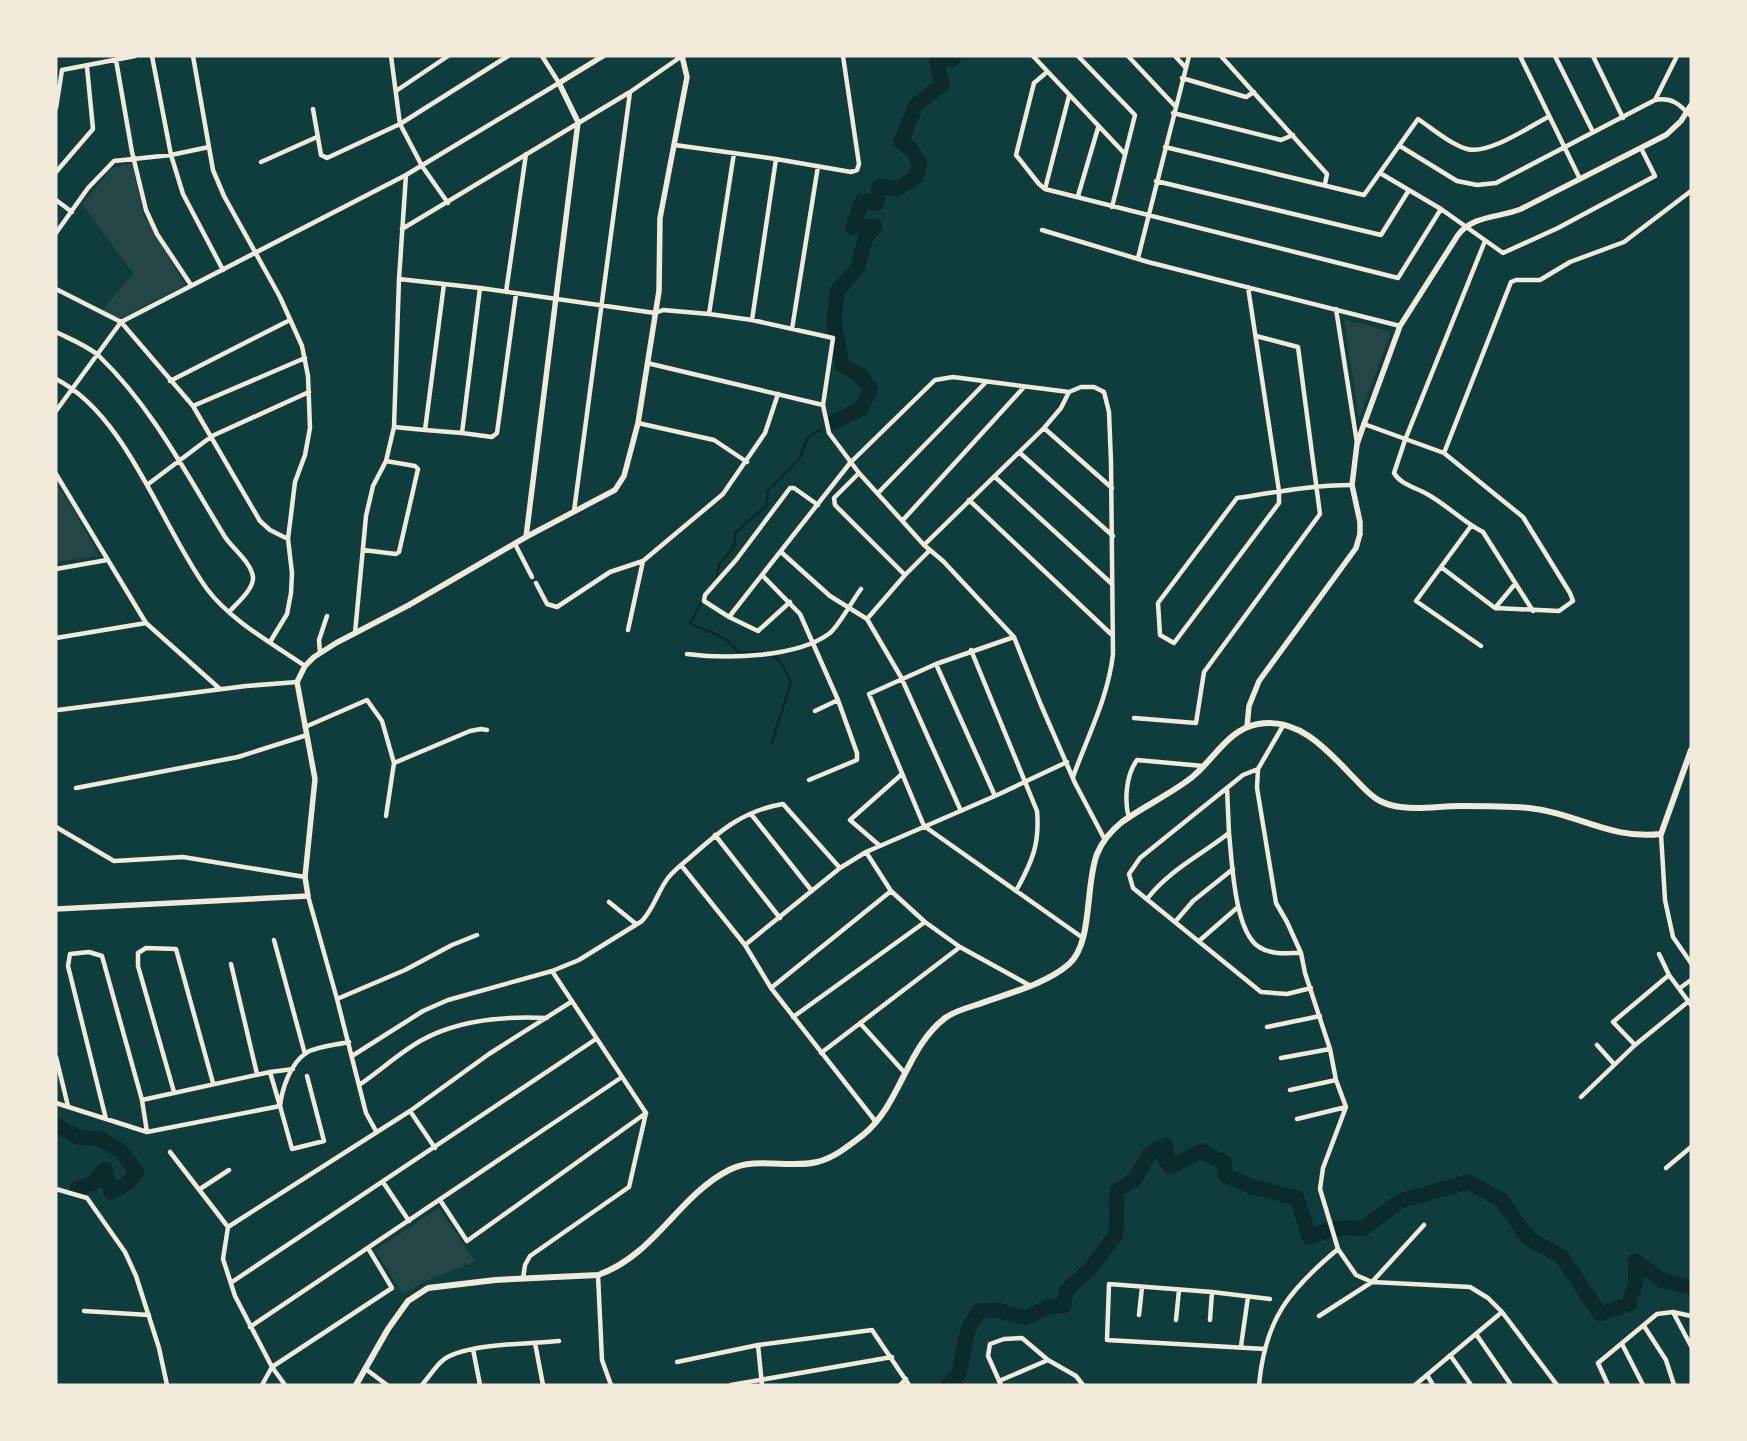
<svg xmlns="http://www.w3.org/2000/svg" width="1747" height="1441" font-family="Lato,sans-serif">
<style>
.green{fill:#244646}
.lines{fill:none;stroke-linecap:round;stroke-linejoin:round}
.stream{stroke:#0a2a2b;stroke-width:2.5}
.river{stroke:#0a2a2b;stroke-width:15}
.minor{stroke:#f1e9da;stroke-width:4.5}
.tertiary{stroke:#f1e9da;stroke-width:5.5}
.secondary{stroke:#f1e9da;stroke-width:6}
</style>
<rect width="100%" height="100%" fill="#0f3d3e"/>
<path class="green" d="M132,163L143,213L185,285L120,319L102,311L133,273L82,204L112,168Z
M1344,319L1391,332L1359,418Z
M56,485L70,503L99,556L56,562Z
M439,1208L475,1261C451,1272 425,1279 403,1294L375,1250Z"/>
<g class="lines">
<path class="stream" d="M716,581L719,564L734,547L735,533L766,506L768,491L800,458L808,437L822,429
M703,600L690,623C706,632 721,633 734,647
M736,650L739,653C772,650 777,652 791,682L772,742"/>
<path class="river" d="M832,423L861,409L871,389L860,375L842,365L834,323L837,291L857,269L865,240L875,226L853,227L862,201L877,203L879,186L897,189L916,177L920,164L911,149L901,142L916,105L942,85L936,57L953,59L954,56
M56,1125L77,1137L101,1139L121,1151L137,1172L128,1183L111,1192L105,1169L95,1182L77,1189
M948,1385L959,1374L968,1329L979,1311L998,1310L1025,1318L1051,1306H1064L1066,1291L1091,1268L1116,1234L1117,1191L1134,1180L1149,1154L1165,1145L1167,1154L1165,1160L1171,1167L1201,1151L1225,1163V1175L1253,1187L1297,1198L1309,1237C1327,1230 1342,1226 1362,1229L1400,1201L1468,1182L1502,1200L1528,1238L1562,1257L1600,1314L1629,1304L1636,1281L1635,1261L1662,1280L1691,1288"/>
<path class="minor" d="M152,56L171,155L183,194L223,270
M193,56L213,170L224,196L280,297L302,346L308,376L310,428L305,455L295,482L288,539L292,573L291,593L287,614L270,642
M391,56L400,124L422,166L448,203
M1033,56L1125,154
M1078,56L1135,115L1112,207
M1128,56L1175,106
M1175,56L1186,68
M1221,56L1327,174L1325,184
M1520,56L1580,179
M1555,56L1593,132
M1593,56L1623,118
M116,60L132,152L146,210L157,234L191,285
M1047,72L1034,83L1016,155L1039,184L1045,189L1398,278L1441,209
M1182,78L1246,97L1254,92
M396,91L448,56
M1655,100L1677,56
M56,108L62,70L135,56
M313,109L321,155L327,158L400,124L508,56
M1173,113L1281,140L1293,135
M675,145L776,159L851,172L857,170L859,164L843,56
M1400,146L1457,181L1477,185L1496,183L1655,100C1672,97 1679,104 1691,116
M1165,147L1364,195L1418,119C1433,129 1450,144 1467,149C1488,155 1529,127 1548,117
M261,162L317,137
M56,172L93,129L87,67
M1380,173L1441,209L1503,253L1558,228L1655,176L1641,148
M1156,181L1381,235L1409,190
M1045,189L1069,96
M1078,196L1098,128
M56,200L72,212
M402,229L630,92L682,56
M1042,230L1148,262L1400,326
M56,233L88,188L114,161L171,155L209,147
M1485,241L1405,440L1394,473C1401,485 1415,487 1427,494C1447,505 1463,522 1483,532L1533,611
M1138,258L1189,56
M399,279L480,288L655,313L663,310L709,314L752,320L833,338L823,405L829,433L859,473L924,545L943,561L1014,637L1041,705L1075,783L1105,840
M1248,287L1279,491V503L1174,643L1160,635L1158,603L1237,498C1276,492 1313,485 1352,485
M56,289L121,322L56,411
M506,292L526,154
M1336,309L1357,443
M709,314L734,153
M752,320L776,159
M792,329L818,166
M56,332C70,339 88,346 99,356C152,407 187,475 225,537C233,549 251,562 253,577C254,589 237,603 230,611
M647,363L823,405
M56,379C127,415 162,528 207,589C230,620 273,644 305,666
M170,381L290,320
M193,406L305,358
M638,423L714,440L747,462
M1364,424L1444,453L1511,282L1516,280H1540L1570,262L1624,242L1691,191
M394,427L425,430L444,284
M1044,428L1112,488
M425,430L462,433L480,288
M462,433L492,437L497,433L516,294
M1020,453L1113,536
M859,473L834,498L835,505L905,575L930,550
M56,474L146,623L220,689
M995,477L1112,584
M147,485L212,436L309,392
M878,493L986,382
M969,500L1111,634
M574,511L630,92
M903,520L1024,387
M1471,526L1416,601L1481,646
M288,539L270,530L260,521L193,406L121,322L406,175
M515,544L532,577
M924,545L1044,428L1061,408L1069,392L1081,387H1094L1104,392L1109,412L1111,462L1113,654C1108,698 1088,735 1073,777
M363,550L396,554L399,552L418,469L415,466L386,461
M781,552L830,596L867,619
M643,561L723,494L765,433L778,394
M1441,567L1495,608L1559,611L1573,601L1570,593L1523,517L1444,453
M56,569L107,560
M905,575L867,619L901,677L961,811
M763,576L800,614L838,700L857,753V760L809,780
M536,583L547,604L557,607L610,572L643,561L628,630
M790,602L758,631L729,617L704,601L705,595L736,560L790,488H794L818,505
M1495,608L1515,584
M729,617L850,463L935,380L953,377L1069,392
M355,633L366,516L373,486L386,461L394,427L399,279L406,175L559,83L542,56
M1014,637L936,664L869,694L924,826L1083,938
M56,638L146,623
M971,650L1037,811C1040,844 1032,862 1016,891
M320,653L319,640L327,616
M687,654C726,659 797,658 830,633C840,624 852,601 861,589
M936,664L995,796
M58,710L246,686L297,682
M815,711L838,700
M1134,718L1196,723L1204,672L1320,514L1298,347L1256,336
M1284,724L1258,769L1257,788L1276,903L1287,922L1301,953L1305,973L1330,1049L1336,1080L1346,1107L1323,1168L1320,1189L1338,1249L1356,1275L1372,1282L1470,1287L1488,1298L1502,1312L1557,1385
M305,727L367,700L382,721L394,763L386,816
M394,763L470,731L481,729L487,730
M1258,769L1243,775L1140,858L1129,874L1133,888L1261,992L1287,994L1311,988
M76,788L238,757L307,735
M1227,788L1229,833
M751,814L812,891
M1129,818C1124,801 1126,775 1137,760L1203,766
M56,827L114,861L183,857L305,877
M1661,834L1665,900L1673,937L1691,963
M715,835L780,918
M879,845L850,820L902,774
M681,865L745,945L771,988L876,1122
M308,896L337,999L366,1113L376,1131
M1147,899C1169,870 1201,855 1229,833C1232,860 1234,931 1259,947C1271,955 1286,953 1301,953
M609,902L636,924
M1175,922L1193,901L1233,869
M274,940L305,1054
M1199,941L1238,907
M745,945L840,868L866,852L995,796L1067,762
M960,947L1029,985
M1659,954L1669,975L1691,1005
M231,964L257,1074
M771,988L891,891
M1680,988L1691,980
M337,999L405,970L452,945L477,935
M793,1017L925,922
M860,1023L904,1072
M1267,1027L1320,1016
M1597,1045L1614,1064
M1635,1045L1613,1022L1669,975
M821,1053L960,947L925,922L891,891L866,852
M352,1056L423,1011L448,1000L552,971L579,960L642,921C654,908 658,891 668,878C675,869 685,862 694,854C721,830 745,810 783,804L840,868
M56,1057L68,1106
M1281,1058L1330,1049
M293,1069L270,1072L280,1106C282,1089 290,1064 306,1053C317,1046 336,1045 349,1042
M359,1085C380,1071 400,1052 422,1040C460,1019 505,1016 547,1018
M1290,1090L1336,1080
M174,1092L138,966V953L146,948L176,949L213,1083
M1581,1097L1635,1045L1689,1001
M142,1100L270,1072
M56,1103L147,1132L280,1106L292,1149L324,1141L307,1076
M410,1111L435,1148
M106,1119L68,966L70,954L89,952L102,956L142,1100L147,1132
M1297,1119L1346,1107
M170,1152L228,1227L223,1259L235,1296L272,1367L285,1385
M1666,1168L1691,1147
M383,1182L409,1221
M56,1189L87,1198L125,1252L136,1276L159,1348L167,1385
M200,1189L229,1170
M440,1200L467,1241L646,1113
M228,1227L410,1111L489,1054L571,1002
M598,1275L602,1360L611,1385
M523,1279L525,1265L530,1256L629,1187L646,1113L552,971
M232,1282L596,1039
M84,1311L149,1315
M1673,1312L1691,1346
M1139,1315L1142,1287
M1319,1316L1372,1282L1424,1225
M1176,1320L1179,1290
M1210,1320L1212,1292
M1644,1326L1666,1360L1674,1385
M250,1327L622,1077
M1476,1334L1511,1385
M535,1343L543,1385
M1622,1344L1643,1385
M758,1345L762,1385
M1241,1346L1248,1297
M473,1349L480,1385
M1265,1349L1107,1340L1109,1284L1212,1292L1270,1299
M1450,1355L1471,1385
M677,1362L758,1345L872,1330L909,1385
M367,1370L387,1385
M1427,1375L1433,1385
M999,1381L1048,1360
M262,1385L272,1367L392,1288L368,1248
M422,1385C429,1377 435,1367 442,1361C462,1343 531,1344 559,1341
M731,1385L892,1357
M900,1385L906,1379
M1001,1385L988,1356L990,1344L1004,1339L1022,1338L1048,1360L1076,1376L1083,1385
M1259,1385C1265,1319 1289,1290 1338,1249
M1415,1385L1502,1312
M1608,1385L1598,1363L1657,1314L1673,1312L1691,1316"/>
<path class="tertiary" d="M526,537L578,122L559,83L603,56
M1247,727L1249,706L1259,681L1356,548L1360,534V522L1352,485L1357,444L1364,424L1400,326L1458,235C1473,215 1499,218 1521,209L1666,135L1681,121L1691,105
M56,909L308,896L305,877L315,779L297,682L305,666L314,657L336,643L409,605L526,537L615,490L624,476L638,423L659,291L660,218L687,77L682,56"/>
<path class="secondary" d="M356,1385L388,1329L408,1301L428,1288L495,1280L598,1275C655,1255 678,1196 729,1170C756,1156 789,1169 817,1162C834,1158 850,1145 863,1135C901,1104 906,1048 945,1018C953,1012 966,1008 976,1005C1005,994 1045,985 1069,964C1093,943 1085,885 1097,854C1102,842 1112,830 1122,822C1144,806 1169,795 1191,778C1214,760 1228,729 1258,724C1299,716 1329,752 1354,778C1362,786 1370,796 1380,801C1404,813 1435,806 1460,806C1483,806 1506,806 1529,808C1577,813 1610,840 1661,834L1691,750"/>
</g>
<rect width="1747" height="1441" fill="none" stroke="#f1e9da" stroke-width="115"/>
</svg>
